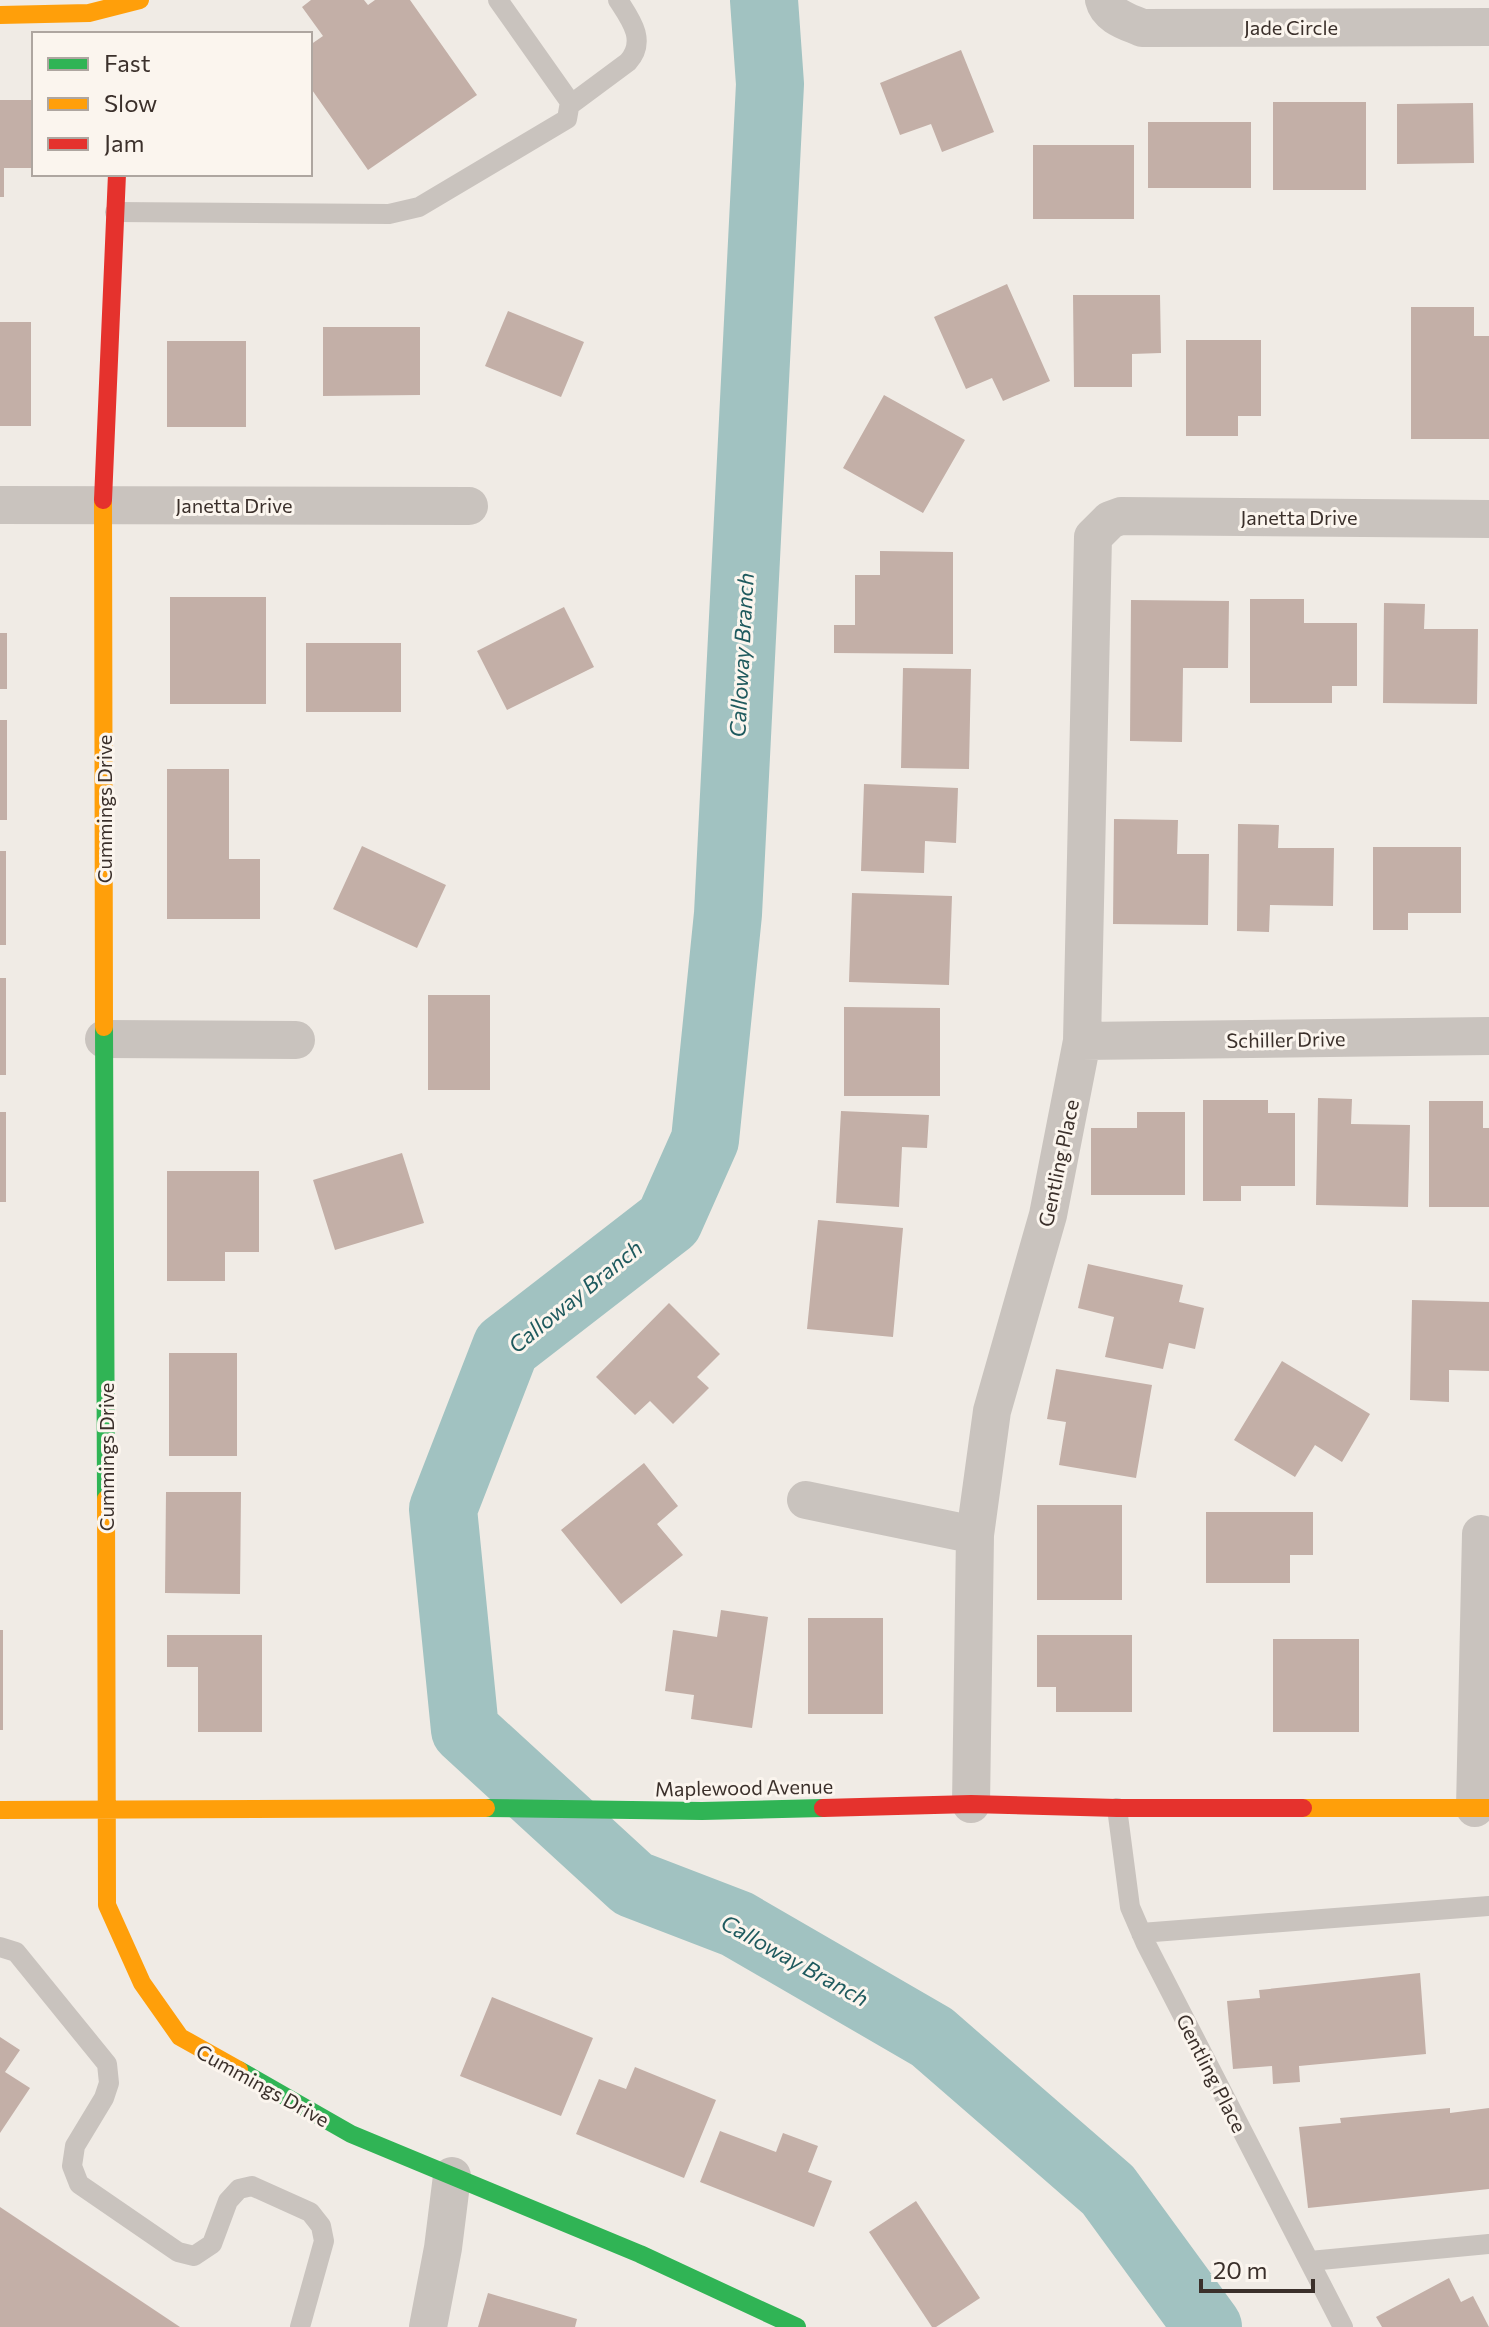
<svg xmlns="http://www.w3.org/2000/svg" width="1489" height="2327" font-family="Commissioner,sans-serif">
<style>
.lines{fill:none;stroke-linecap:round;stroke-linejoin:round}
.river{stroke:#a1c2c1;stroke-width:68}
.building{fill:#c3afa7}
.lane{stroke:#c9c3be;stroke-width:20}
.street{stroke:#c9c3be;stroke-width:38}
.fast{stroke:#30b455;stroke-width:18}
.slow{stroke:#ff9f0a;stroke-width:18}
.jam{stroke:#e5322d;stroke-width:18}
.labels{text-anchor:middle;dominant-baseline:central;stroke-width:6;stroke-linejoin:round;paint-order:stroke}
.street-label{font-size:20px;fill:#3b302b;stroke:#fbf5ee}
.water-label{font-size:22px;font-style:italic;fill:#1f5a5e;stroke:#fbf5ee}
</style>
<rect width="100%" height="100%" fill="#f0ebe5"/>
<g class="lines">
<path class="river" d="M764,0L770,84L728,914L705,1140L669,1221L506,1347L443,1509L465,1730L633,1884L737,1924L932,2037L1108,2190L1208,2327"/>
</g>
<path class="building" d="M311,0H364L368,5L375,0H410L477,95L368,170L310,87V45L323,36L302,7Z
M961,50L994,132L942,152L931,124L900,135L880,83Z
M0,100H34V168H4V197H0Z
M1273,102H1366V190H1273Z
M1473,103L1474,163L1397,164V104Z
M1148,122H1251V188H1148Z
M1033,145H1134V219H1033Z
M1007,284L1050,381L1003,401L992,378L966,389L934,317Z
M1073,295H1160L1161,353L1132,354V387H1074Z
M1411,307H1474V336H1489V439H1411Z
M508,311L584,342L561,397L485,366Z
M0,322H31V426H0Z
M323,327H420V395L323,396Z
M1186,340H1261V416H1238V436H1186Z
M167,341H246V427H167Z
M884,395L965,440L923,513L843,468Z
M880,551L953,552V654L834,653V625H855V575H880Z
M170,597H266V704H170Z
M1250,599H1304V623H1357V686H1332V703H1250Z
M1131,600L1229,601L1228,668H1183L1182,742L1130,741Z
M1384,603L1425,604L1424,629H1478L1477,704L1383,703Z
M564,607L594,667L507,710L477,651Z
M0,633H7V689H0Z
M306,643H401V712H306Z
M903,668L971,669L969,769L901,768Z
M0,720H7V820H0Z
M167,769H229V859H260V919H167Z
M864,784L958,788L956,843L925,841L924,873L861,871Z
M1114,819L1178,820L1177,854H1209L1208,925L1113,924Z
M1238,824L1279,825L1278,848H1334L1333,906L1270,905L1269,932L1237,931Z
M362,846L446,885L417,948L333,909Z
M1373,847H1461V913H1408V930H1373Z
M0,851H6V945H0Z
M852,893L952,896L949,985L849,982Z
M0,978H6V1075H0Z
M428,995H490V1090H428Z
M844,1007L940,1008V1096H844Z
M1318,1098L1352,1099L1351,1124L1410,1125L1408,1207L1316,1205Z
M1203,1100H1268V1113H1295V1186H1241V1201H1203Z
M1429,1101H1483V1128H1489V1207H1429Z
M841,1111L929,1115L927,1148L902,1147L899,1207L836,1203Z
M0,1112H6V1202H0Z
M1137,1112H1185V1195H1091V1128H1137Z
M402,1153L424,1223L335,1250L313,1180Z
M167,1171H259V1252H225V1281H167Z
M818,1220L903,1228L893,1337L807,1329Z
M1088,1264L1183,1285L1179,1302L1204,1308L1195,1349L1169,1343L1163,1369L1105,1357L1114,1317L1078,1308Z
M1412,1300L1489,1302V1371L1449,1370V1402L1410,1400Z
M669,1303L720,1354L697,1377L709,1388L673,1424L650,1401L635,1415L596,1377Z
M169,1353H237V1456H169Z
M1282,1361L1370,1414L1342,1462L1315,1445L1295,1477L1234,1440Z
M1056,1369L1152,1385L1136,1478L1059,1465L1066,1422L1047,1419Z
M644,1463L678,1506L657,1524L683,1555L621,1604L561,1530Z
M166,1492H241L240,1594L165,1593Z
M1037,1505H1122V1600H1037Z
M1206,1512H1313V1555H1290V1583H1206Z
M721,1610L768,1617L752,1728L691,1719L694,1695L665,1691L673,1630L717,1637Z
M808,1618H883V1714H808Z
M0,1630H3V1730H0Z
M167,1635H262V1732H198V1667H167Z
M1037,1635H1132V1712H1056V1687H1037Z
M1273,1639H1359V1732H1273Z
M1420,1973L1426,2054L1299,2066L1300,2082L1273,2084L1272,2066L1233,2069L1227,2001L1260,1998L1259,1990Z
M492,1997L593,2038L561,2116L460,2076Z
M0,2037L20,2050L5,2072L30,2088L0,2133Z
M635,2067L716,2100L684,2178L576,2134L599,2079L626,2089Z
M1450,2108V2113L1489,2108V2189L1308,2208L1299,2127L1341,2123L1340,2118Z
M720,2131L776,2152L783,2133L818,2146L808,2172L832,2181L814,2227L700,2182Z
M916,2201L980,2298L936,2327H932L869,2232Z
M0,2207L180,2327H0Z
M1449,2278L1461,2302L1473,2296L1489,2327H1382L1376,2317Z
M488,2293L577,2319L575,2327H478Z"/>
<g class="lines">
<path class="lane" d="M570,105L628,62C647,41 631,20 618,0
M115,212L389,214L419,207L567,119L570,102L498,0
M1117,1808L1130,1907L1146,1944L1343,2327
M1141,1933L1489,1906
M0,1947L16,1952L107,2064L109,2083L104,2098L75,2146L72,2166L79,2184L178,2252L194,2256L212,2244L228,2201L239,2189L252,2186L310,2212L321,2226L324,2241L300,2327
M1310,2261L1489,2244"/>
<path class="street" d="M1104,0C1108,17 1129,22 1142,28L1489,27
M0,505L469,506
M104,1039L296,1040
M1082,1041L1489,1036
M806,1500L975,1535
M971,1804L975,1535L992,1411L1048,1215L1082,1041L1093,537L1110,520L1121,516L1489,519
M1475,1808L1481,1534
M428,2327L443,2248L452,2176"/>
<path class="fast" d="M104,1027L106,1499
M486,1808L702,1811L823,1808
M239,2070L351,2134L640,2254L797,2327"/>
<path class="slow" d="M0,15L89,13L140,0
M103,500L104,1027
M106,1499L107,1905L142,1983L180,2037L239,2070
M1303,1808H1489
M0,1810L486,1808"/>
<path class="jam" d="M103,500L117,174
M823,1808L971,1804L1117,1808H1303"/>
</g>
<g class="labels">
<g class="street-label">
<text x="1291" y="27">Jade Circle</text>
<text x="234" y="505">Janetta Drive</text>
<text x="1299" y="517">Janetta Drive</text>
<text transform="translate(104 809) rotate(-90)">Cummings Drive</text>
<text transform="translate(1286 1039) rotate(-1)">Schiller Drive</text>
<text transform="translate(1058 1163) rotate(-78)">Gentling Place</text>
<text transform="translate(106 1457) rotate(-90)">Cummings Drive</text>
<text transform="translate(744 1787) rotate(-1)">Maplewood Avenue</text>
<text transform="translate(1212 2073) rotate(63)">Gentling Place</text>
<text transform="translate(263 2085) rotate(29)">Cummings Drive</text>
</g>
<g class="water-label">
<text transform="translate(741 655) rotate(-87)">Calloway Branch</text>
<text transform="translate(575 1296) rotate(-39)">Calloway Branch</text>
<text transform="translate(795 1960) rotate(29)">Calloway Branch</text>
</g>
</g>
<rect x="32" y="32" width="280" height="144" fill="#fbf5ee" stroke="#aea6a0" stroke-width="2"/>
<rect x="48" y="58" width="40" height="12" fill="#30b455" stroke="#aea6a0" stroke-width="2"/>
<text x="104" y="72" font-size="24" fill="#3b302b">Fast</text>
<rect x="48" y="98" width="40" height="12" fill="#ff9f0a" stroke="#aea6a0" stroke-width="2"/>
<text x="104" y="112" font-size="24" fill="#3b302b">Slow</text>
<rect x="48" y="138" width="40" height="12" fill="#e5322d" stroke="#aea6a0" stroke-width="2"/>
<text x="104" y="152" font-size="24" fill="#3b302b">Jam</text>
<path d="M1201 2279v12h112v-12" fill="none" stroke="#3b302b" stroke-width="4"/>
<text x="1213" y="2279" font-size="24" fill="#3b302b" stroke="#fbf5ee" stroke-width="6" paint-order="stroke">20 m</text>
</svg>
